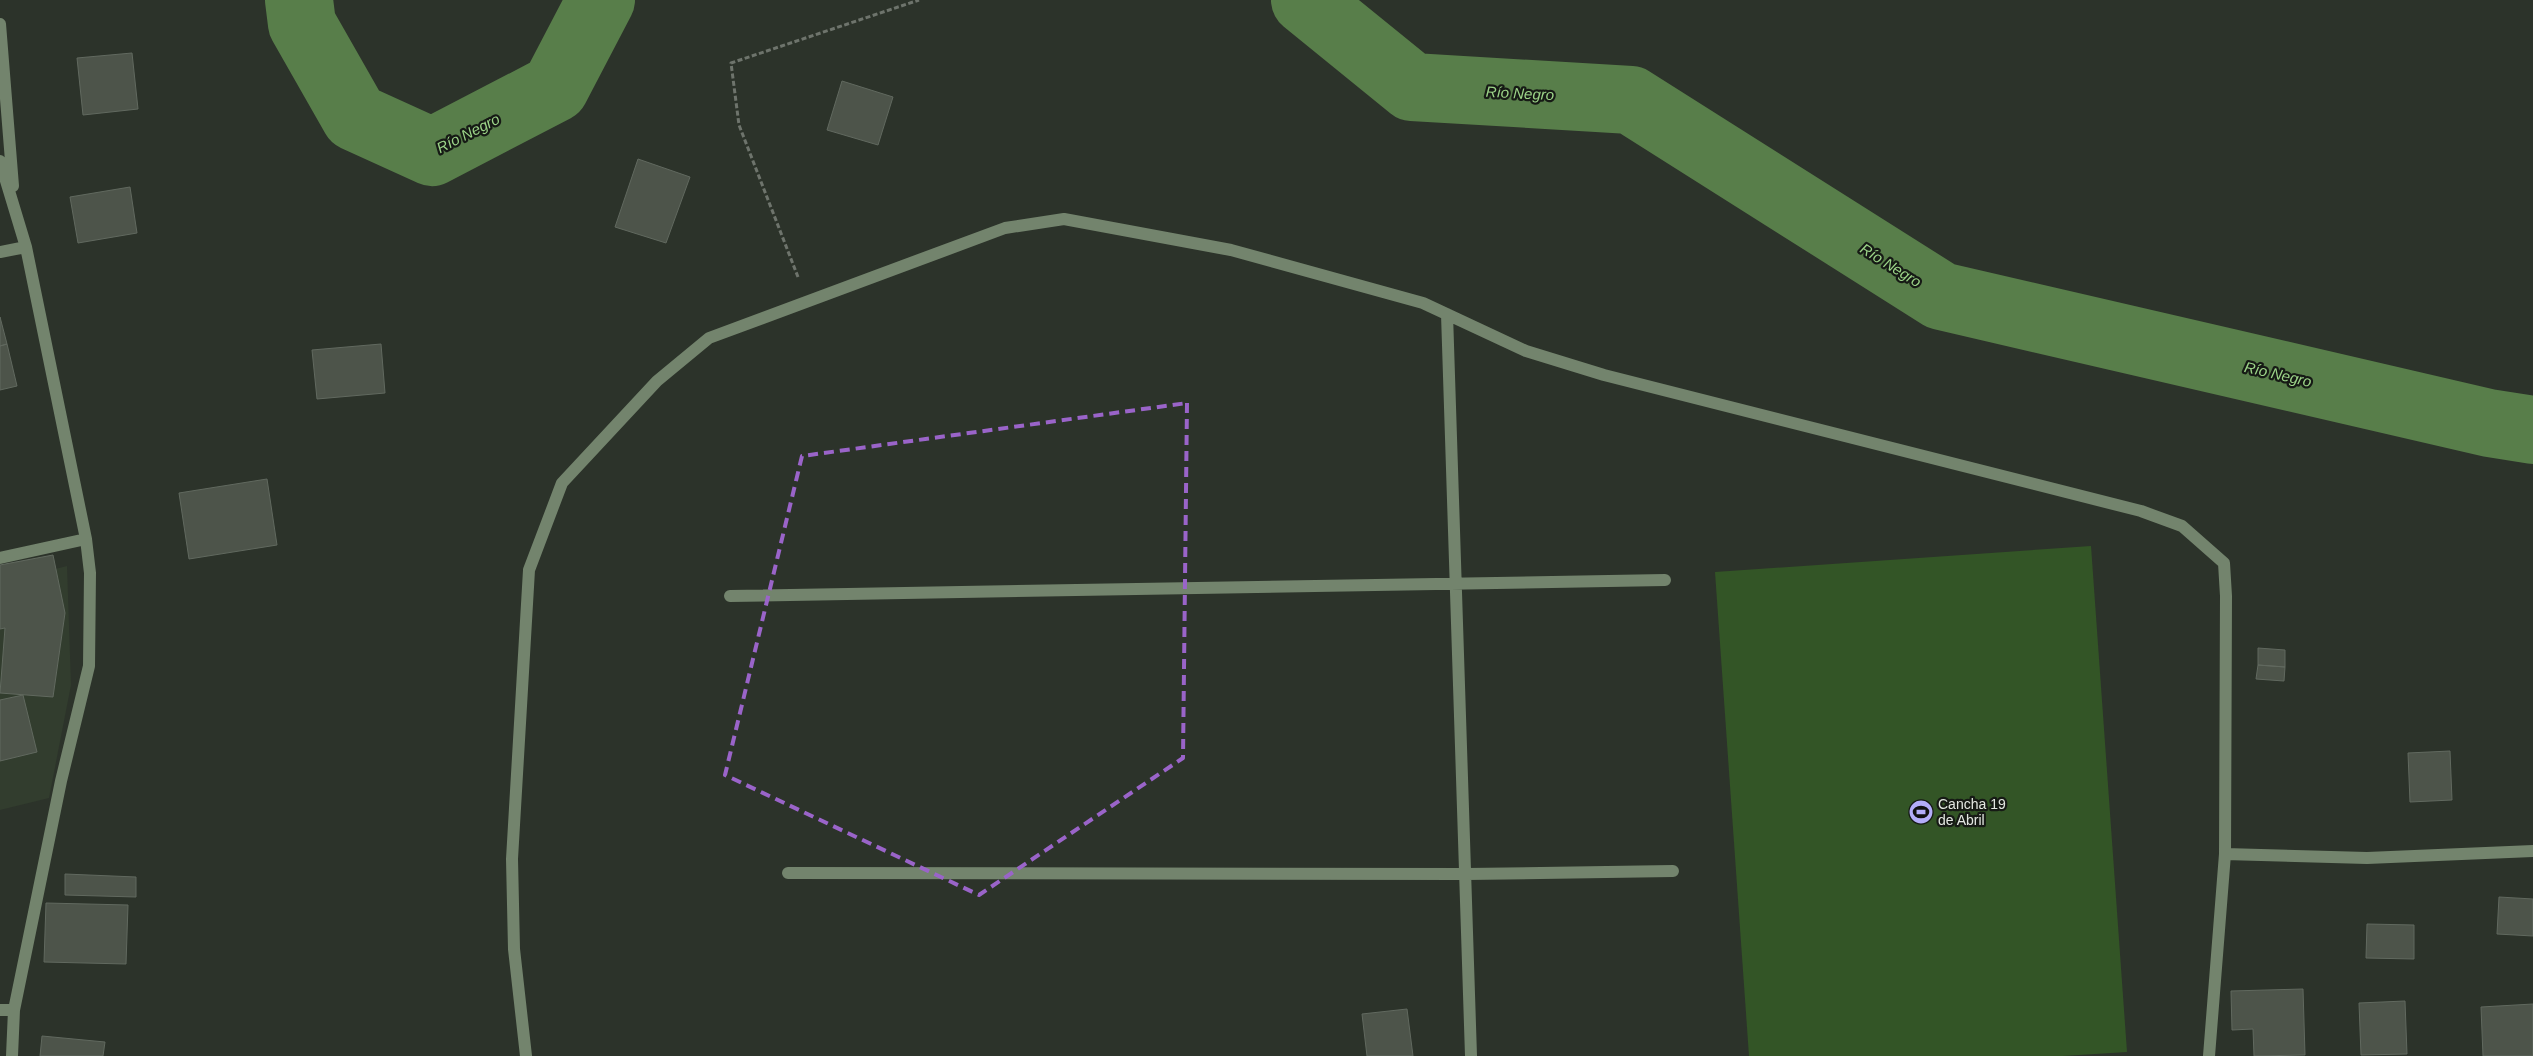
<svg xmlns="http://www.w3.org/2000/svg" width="2533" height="1056" font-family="Helvetica,sans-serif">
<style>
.built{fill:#323d2e}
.grass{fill:#335526}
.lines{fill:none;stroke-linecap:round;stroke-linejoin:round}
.river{stroke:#587e4a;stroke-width:68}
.building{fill:#4d544a;stroke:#61695f}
.path{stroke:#6e746c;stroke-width:3;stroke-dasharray:5 2.5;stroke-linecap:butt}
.minor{stroke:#73846d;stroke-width:12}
.marked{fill:none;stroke:#9a64c9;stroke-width:4;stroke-dasharray:10 6;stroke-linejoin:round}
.labels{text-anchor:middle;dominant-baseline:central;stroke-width:4.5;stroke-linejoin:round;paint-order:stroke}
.poi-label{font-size:14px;fill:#e3e7e1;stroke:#161a15;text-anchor:start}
.water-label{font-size:15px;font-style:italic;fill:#9cd488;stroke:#161a15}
</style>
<rect width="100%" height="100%" fill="#2c332a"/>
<path class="built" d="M67,566L71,685L49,798L0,810V583Z"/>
<path class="grass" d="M2091,546L2127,1052L2063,1056H1749L1715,572Z"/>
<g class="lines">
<path class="river" d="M299,0L302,24L355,117L432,152L555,88L601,0
M1305,0L1412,87L1631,100L1941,296L2489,423L2533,430"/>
</g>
<path class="building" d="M132,53L138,109L83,115L77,58Z
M842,81L893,97L878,145L827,130Z
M638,159L690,177L666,243L615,227Z
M130,187L137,233L78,243L70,197Z
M0,317L7,344L0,346Z
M7,344L17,386L0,390V346Z
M381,344L385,393L317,399L312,350Z
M267,479L277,545L189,559L179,493Z
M53,555L65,613L53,697L0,693L5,628L0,629V565Z
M2258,648L2285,650V667L2258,665Z
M2258,665L2285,667L2284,681L2256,679Z
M23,695L37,752L0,761V700Z
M2450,751L2452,800L2410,802L2408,753Z
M65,874L136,877V897L65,895Z
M2499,897L2533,899V936L2497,934Z
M46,903L128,905L126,964L44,962Z
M2367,924L2414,925V959L2366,958Z
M2303,989L2305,1055L2254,1056L2253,1029L2232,1030L2231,991Z
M2405,1001L2407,1054L2361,1055L2359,1003Z
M2533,1004V1056H2483L2481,1007Z
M1407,1009L1413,1056H1367L1362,1014Z
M42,1036L105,1042L103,1056H40Z"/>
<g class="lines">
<path class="path" d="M798,277L739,125L731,63L919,0"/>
<path class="minor" d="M0,24L13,186
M0,161L26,247L86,539L90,573L89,666L61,781L14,1010L12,1056
M0,252L26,247
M1447,314L1471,1056
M0,558L86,539
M730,596L1665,580
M788,873L1467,874L1673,871
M0,1010H14
M526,1056L514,949L512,859L529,570L562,483L657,381L709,338L1005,228L1064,219L1231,250L1423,303L1526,351L1604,375L2141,511L2182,526L2224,563L2226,596L2225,854L2367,858L2533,851
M2209,1056L2225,854"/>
</g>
<path class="marked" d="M1187,403L1183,758L979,895L725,775L802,456Z"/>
<defs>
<symbol id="stadium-disc" viewBox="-11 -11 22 22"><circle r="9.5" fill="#b3adf9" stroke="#161a15"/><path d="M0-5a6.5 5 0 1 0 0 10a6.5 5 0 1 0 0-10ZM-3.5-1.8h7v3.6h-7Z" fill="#111"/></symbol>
</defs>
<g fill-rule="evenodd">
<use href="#stadium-disc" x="1907" y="798" width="28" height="28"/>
</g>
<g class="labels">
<g class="poi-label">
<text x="1938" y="804">Cancha 19<tspan x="1938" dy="16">de Abril</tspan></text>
</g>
<g class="water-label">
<text transform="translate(1520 93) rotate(3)">Río Negro</text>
<text transform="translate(468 133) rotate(-27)">Río Negro</text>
<text transform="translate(1891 265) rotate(32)">Río Negro</text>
<text transform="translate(2278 374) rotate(13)">Río Negro</text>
</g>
</g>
</svg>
